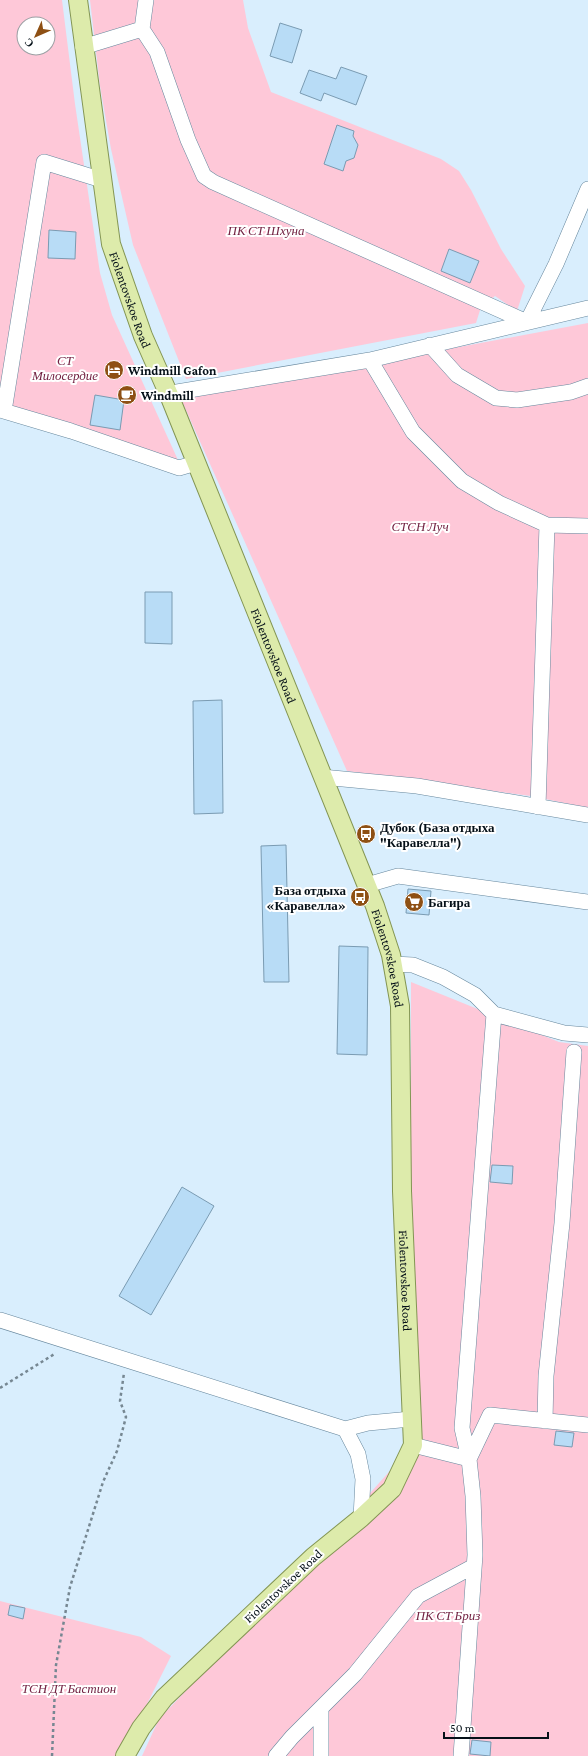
<svg xmlns="http://www.w3.org/2000/svg" width="588" height="1756" font-family="'Crimson Pro',serif">
<style>
.green{fill:#fec8d8;fill-rule:evenodd}
.building{fill:#b8dcf6;stroke:#7a9bb2}
.lines{fill:none;stroke-linecap:round;stroke-linejoin:round}
.minor-casing{stroke:#66879d;stroke-width:16}
.major-casing{stroke:#839553;stroke-width:20}
.path{stroke:#768792;stroke-width:2.5;stroke-dasharray:3 3;stroke-linecap:butt}
.minor{stroke:#fff;stroke-width:15}
.major{stroke:#ddebab;stroke-width:18}
.labels{text-anchor:middle;dominant-baseline:central;stroke-width:4;stroke-linejoin:round;paint-order:stroke}
.park-label{font-size:13px;font-style:italic;fill:#732343;stroke:#fff}
.street-label{font-size:13px;fill:#051018;stroke:#fff}
.poi-label{font-size:13px;font-weight:bold;fill:#051018;stroke:#fff;text-anchor:start}
</style>
<rect width="100%" height="100%" fill="#d9eefd"/>
<path class="green" d="M0,0H62L75,104L100,273L112,315L183,471L0,416ZM24,24H48V48H24Z
M90,0H243L248,28L271,92L441,159L459,171L471,190L501,249L525,286L517,311L495,296L481,307L476,323L186,379L133,245L111,149L100,86Z
M588,323V808L531,796L347,771L181,399Z
M411,982L559,1042L588,1046V1756H142L159,1719L313,1557L413,1445L411,1419Z
M0,1601L141,1637L171,1656L121,1756H0Z"/>
<path class="building" d="M280,23L302,30L292,63L270,56Z
M341,67L367,76L356,105L324,93L321,101L300,93L309,70L336,79Z
M337,125L354,131L353,136L358,145L354,158L346,161L343,171L324,164Z
M49,230L76,232L75,259L48,258Z
M449,249L479,261L470,283L441,271Z
M95,395L124,400L120,430L90,425Z
M145,592H172V644L145,643Z
M222,700L223,813L194,814L193,701Z
M286,845L289,982H264L261,846Z
M408,889L431,891L429,915L406,913Z
M339,946L368,947L367,1055L337,1054Z
M492,1165L513,1166L512,1184L490,1182Z
M182,1187L214,1206L151,1315L119,1296Z
M556,1431L574,1433L572,1447L554,1445Z
M10,1605L25,1608L23,1619L8,1615Z
M472,1740L491,1742L490,1756L470,1754Z"/>
<g class="lines">
<defs>
<path id="minor" d="M146,0L142,29L157,52L188,140L204,176L213,182L527,322L556,264L588,189
M83,47L142,29
M430,345L457,375L496,398L517,400L571,392L588,386
M370,360L413,432L462,481L499,503L547,525L588,526
M169,395L177,392L370,360L588,308
M0,410L71,431L179,468L196,463
M4,411L44,162L102,180
M322,777L417,786L588,815
M538,807L547,525
M367,885L398,876L588,902
M393,964L413,965L443,977L475,995L494,1014L462,1428L469,1459L413,1445
M494,1014L564,1033L588,1035
M0,1320L345,1429L368,1423L411,1419
M545,1421L546,1376L562,1223L574,1052
M345,1429L358,1454L363,1479L361,1518
M321,1708V1756
M276,1756L292,1737L355,1674L418,1596L474,1566
M461,1756L475,1555L473,1496L469,1459L490,1415L588,1425"/>
<g id="major">
<path id="s1" d="M78,0L111,244L143,336L169,395L375,906L391,955L400,1006L402,1191L413,1445L392,1489L361,1518L313,1557L164,1698L141,1728L125,1756"/>
</g>
</defs>
<use href="#minor" class="minor-casing"/>
<use href="#major" class="major-casing"/>
<path class="path" d="M0,1388L56,1353
M52,1756L56,1665L70,1587L103,1482L117,1451L126,1417L120,1401L124,1373"/>
<use href="#minor" class="minor"/>
<use href="#major" class="major"/>
</g>
<defs>
<symbol id="hotel-disc" viewBox="-11 -11 22 22"><circle r="9.5" fill="#8e5014" stroke="#fff"/><path d="M-6-4.5h1.5V1H6V5H4.5V3h-9V5H-6ZM-4 0a1.8 1.8 0 1 1 3.6 0ZM.5 0V-2.5h3Q6-2.5 6 0Z" fill="#fff"/></symbol>
<symbol id="cafe-disc" viewBox="-11 -11 22 22"><circle r="9.5" fill="#8e5014" stroke="#fff"/><path d="M-5.5-4.5H6V0H3Q3 3.5 0 3.5H-2.5Q-5.5 3.5-5.5 0ZM3-3.2v2h1.7v-2ZM-6 4.5H4V6H-6Z" fill="#fff"/></symbol>
<symbol id="bus-disc" viewBox="-11 -11 22 22"><circle r="9.5" fill="#8e5014" stroke="#fff"/><path d="M-5-6H5V4H4V6H2V4H-2V6H-4V4H-5ZM-3.5-4V0h7V-4ZM-3.5 1.2v1.5H-2V1.2ZM2 1.2v1.5H3.5V1.2Z" fill="#fff"/></symbol>
<symbol id="supermarket-disc" viewBox="-11 -11 22 22"><circle r="9.5" fill="#8e5014" stroke="#fff"/><path d="M-6-5.5h2.5l.6 2H6L4.5 2H-2.5L-4.4-4H-6ZM-1.5 3.2a1.3 1.3 0 1 0 .1 0ZM3 3.2a1.3 1.3 0 1 0 .1 0Z" fill="#fff"/></symbol>
</defs>
<g fill-rule="evenodd">
<use href="#hotel-disc" x="103" y="359" width="22" height="22"/>
<use href="#cafe-disc" x="116" y="384" width="22" height="22"/>
<use href="#bus-disc" x="355" y="823" width="22" height="22"/>
<use href="#bus-disc" x="349" y="886" width="22" height="22"/>
<use href="#supermarket-disc" x="403" y="891" width="22" height="22"/>
</g>
<g class="labels">
<g class="park-label">
<text x="266" y="230">ПК СТ Шхуна</text>
<text x="65" y="360">СТ<tspan x="65" dy="15">Милосердие</tspan></text>
<text x="420" y="526">СТСН Луч</text>
<text x="448" y="1615">ПК СТ Бриз</text>
<text x="69" y="1688">ТСН ДТ Бастион</text>
</g>
<g class="street-label">
<text stroke="none"><textPath href="#s1" startOffset="305">Fiolentovskoe Road</textPath></text>
<text stroke="none"><textPath href="#s1" startOffset="689">Fiolentovskoe Road</textPath></text>
<text stroke="none"><textPath href="#s1" startOffset="1013">Fiolentovskoe Road</textPath></text>
<text stroke="none"><textPath href="#s1" startOffset="1337">Fiolentovskoe Road</textPath></text>
<text transform="translate(283 1586) rotate(-43)">Fiolentovskoe Road</text>
</g>
<g class="poi-label">
<text x="128" y="370">Windmill Gafon</text>
<text x="141" y="395">Windmill</text>
<text x="380" y="827">Дубок (База отдыха<tspan x="380" dy="15">"Каравелла")</tspan></text>
<text x="346" y="890" text-anchor="end">База отдыха<tspan x="346" dy="15">«Каравелла»</tspan></text>
<text x="428" y="902">Багира</text>
</g>
</g>
<g transform="translate(36 36) rotate(225)"><circle r="19" fill="#ffffff" stroke="#9b9fa3"/>
<path d="M0-3L7 15L0 10L-7 15Z" fill="#8e5014"/>
<text y="-6" font-size="11" font-weight="bold" text-anchor="middle" fill="#051018">С</text>
</g>
<path d="M444 1732v6h104v-6" fill="none" stroke="#051018" stroke-width="2"/>
<text x="450" y="1732" font-size="12" fill="#051018" stroke="#ffffff" stroke-width="3" paint-order="stroke">50 m</text>
</svg>
